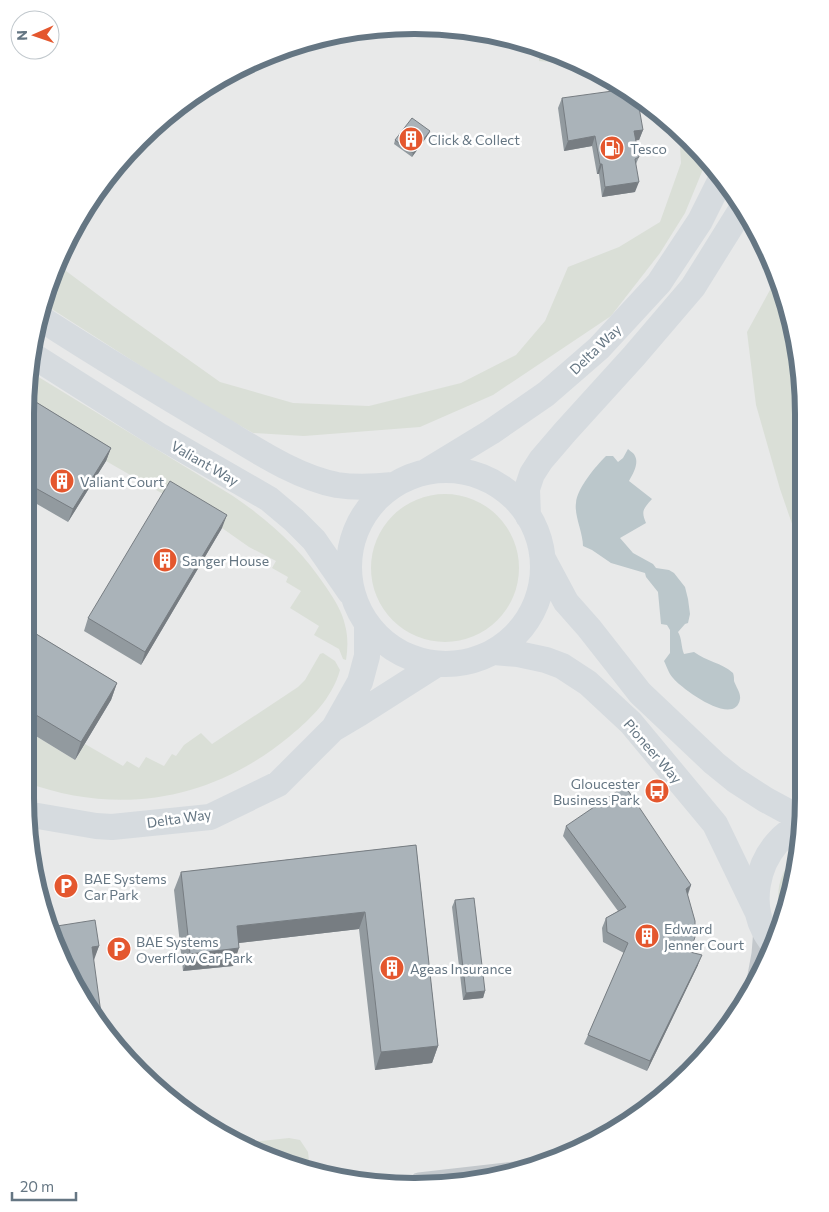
<svg xmlns="http://www.w3.org/2000/svg" width="829" height="1212" font-family="Commissioner,sans-serif">
<style>
.built{fill:#e8e9e9}
.green{fill:#dadfd7}
.water{fill:#bbc7cb}
.lines{fill:none;stroke-linecap:round;stroke-linejoin:round}
.street{stroke:#c3c8cc;stroke-width:19}
.secondary{stroke:#d6dbdf;stroke-width:26}
.wall{fill:#929a9f}
.shaded-wall{fill:#777d82}
.building{fill:#aab3b9;stroke:#777d82}
.labels{text-anchor:middle;dominant-baseline:central;stroke-width:5;stroke-linejoin:round;paint-order:stroke}
.poi-label{font-size:14px;fill:#657683;stroke:#fff;text-anchor:start}
.street-label{font-size:14px;fill:#657683;stroke:#fff}
.rim{fill:none;stroke:#657683;stroke-width:6}
</style>
<rect width="100%" height="100%" fill="#fafaf8"/>
<path class="built" d="M415,25L491,33L564,55L631,91L690,139L764,242L797,339L804,797L796,874L774,947L738,1014L690,1073L587,1147L490,1180L364,1184L265,1157L158,1091L90,1014L38,899L25,797L32,339L65,242L139,139L198,90L266,55L339,32Z"/>
<path class="green" d="M539,47L560,54L551,62L539,61Z
M679,130L690,139L706,162L685,213L660,253L611,316L493,395L420,427L304,436L253,433L186,395L44,304L58,265L113,306L220,382L293,403L369,406L461,383L516,355L545,321L568,267L619,247L660,222L681,163Z
M776,279L797,339L800,547L780,489L756,405L747,332Z
M32,373L233,496C271,522 301,549 326,587C334,599 342,611 345,625C348,636 348,648 346,660L343,659L339,649L314,635L319,626L290,608L301,591L286,582L288,577L272,568L276,561L249,547L222,528L106,461L31,415Z
M371 568a74 74 0 1 1 148 0a74 74 0 1 1-148 0Z
M323,653L335,661L340,670C332,698 312,718 290,736C213,800 120,817 25,782L26,730L75,760L85,744L123,766L127,761L139,768L146,757L164,766L172,754L176,756L184,745L201,733L212,744L298,687L305,680L320,654Z
M798,853L796,874L782,920C774,895 778,872 798,853Z
M289,1138L300,1140L308,1152L310,1169L265,1157L243,1143Z"/>
<path class="water" d="M628,449C631,452 634,453 635,456C639,464 633,474 629,481L652,499C643,509 641,511 646,523L620,538L633,553L653,564L656,568L669,570L674,573L685,587L688,599L690,614L688,623L685,624L678,632C682,638 681,647 684,654L694,652C706,661 722,663 733,673C734,676 734,678 734,681C736,687 741,693 740,699C735,728 682,689 673,678C669,674 667,667 664,661L670,653V630L667,625L661,624L658,592L646,577L645,573L611,563L592,550L583,546C583,533 574,515 576,503C577,488 596,466 606,456H613L618,462L623,458Z"/>
<g class="lines">
<path class="street" d="M756,981L761,954L763,929
M419,1182L516,1171"/>
<path class="secondary" d="M40,318C99,356 160,393 221,429C256,450 296,477 337,485C356,488 374,487 393,485
M32,355L158,435L269,499L294,520L314,540L350,592
M349 567a97 97 0 1 1 194 0a97 97 0 1 1-194 0Z
M427,471L491,432L546,394L599,348L659,283L700,221L720,181
M528,516L527,489L532,474L541,460L565,432L634,356L693,287L741,210
M543,559L566,602L589,628L640,693L714,763L735,780L766,800L792,814H802
M494,652L518,654L546,660L562,666L588,683L631,723L715,824L758,913
M334,728L360,682L367,656V624
M27,812L32,815L96,826L112,827L210,817L278,784L333,729L360,713L437,664
M774,946C771,941 767,936 764,930C750,903 757,866 777,843C784,835 792,829 801,825"/>
</g>
<path class="wall" d="M562,98L643,130L639,140H636L639,157L636,164L635,192L602,197L599,174H597L592,146L564,151L558,108Z
M430,131L428,135L412,157L394,144L395,140Z
M31,399L111,448L106,461L68,522L30,500Z
M222,528L141,665L84,631L88,618Z
M28,629L117,683L111,700L75,760L26,730Z
M566,826L691,885L688,895L690,952L698,965L647,1071L584,1044L588,1035L624,953L603,942L602,928L606,918L618,911L563,836Z
M416,845L438,1046L432,1063L375,1070L359,929L239,943L233,966L183,971L174,890L181,872Z
M455,900L485,991L483,998L463,1000L452,907Z
M57,926L99,946L93,960L90,1014L54,933Z"/>
<path class="shaded-wall" d="M643,130L639,140L631,141L634,131Z
M430,131L428,135L412,157L413,153Z
M595,136L592,146L564,151L568,141Z
M600,164H602L599,174H597Z
M639,182L635,192L602,197L605,187Z
M111,448L106,461L68,522L73,509Z
M227,515L222,528L141,665L145,652Z
M117,683L111,700L75,760L81,742Z
M691,885L687,895L686,889Z
M365,912L359,929L230,944L237,926Z
M99,946L94,960H87L92,947Z
M239,948L233,966L183,971L190,954Z
M702,955L698,965L647,1071L650,1061Z
M485,991L483,998L463,1000L466,993Z
M438,1046L432,1063L375,1070L381,1052Z"/>
<path class="building" d="M627,89L637,96L643,130L634,131L639,157L635,159L639,182L605,187L602,164H600L595,136L568,141L562,98Z
M412,118L430,131L413,153L395,140Z
M31,399L111,448L73,509L30,485Z
M170,481L227,515L145,652L88,618Z
M28,629L117,683L81,742L26,709Z
M625,786L691,885L686,889L695,921V937L690,952L702,955L650,1061L588,1035L628,943L607,932L606,918L626,907L566,826Z
M416,845L438,1046L381,1052L365,912L237,926L239,948L190,954L181,872Z
M474,898L485,991L466,993L455,900Z
M95,920L99,946L92,947L103,1028L90,1014L56,937H59L57,926Z"/>
<defs>
<symbol id="building-disc" viewBox="-11 -11 22 22"><circle r="9.5" fill="#e4572e" stroke="#fff"/><path d="M-4-6H4V6H1V3H-1V6H-4ZM-2.5-4.3h1.7v1.8h-1.7ZM.8-4.3h1.7v1.8H.8ZM-2.5-1h1.7V.8h-1.7ZM.8-1h1.7V.8H.8Z" fill="#fff"/></symbol>
<symbol id="fuel-disc" viewBox="-11 -11 22 22"><circle r="9.5" fill="#e4572e" stroke="#fff"/><path d="M-5.5-6h7V0h2V4h1.3V-2.5L3-4.5l.8-.8L6-3V5H2.5V1h-1V6h-7ZM-4.2-4.7v3.2H.2V-4.7Z" fill="#fff"/></symbol>
<symbol id="bus-disc" viewBox="-11 -11 22 22"><circle r="9.5" fill="#e4572e" stroke="#fff"/><path d="M-5-6H5V4H4V6H2V4H-2V6H-4V4H-5ZM-3.5-4V0h7V-4ZM-3.5 1.2v1.5H-2V1.2ZM2 1.2v1.5H3.5V1.2Z" fill="#fff"/></symbol>
<symbol id="parking-disc" viewBox="-11 -11 22 22"><circle r="9.5" fill="#e4572e" stroke="#fff"/><path d="M-3.5-5.5H1a3.5 3.5 0 0 1 0 7H-1V5.5H-3.5ZM-1-3.4V-.6H.8a1.4 1.4 0 0 0 0-2.8Z" fill="#fff"/></symbol>
</defs>
<g fill-rule="evenodd">
<use href="#building-disc" x="397" y="125" width="28" height="28"/>
<use href="#fuel-disc" x="598" y="134" width="28" height="28"/>
<use href="#building-disc" x="48" y="467" width="28" height="28"/>
<use href="#building-disc" x="151" y="546" width="28" height="28"/>
<use href="#bus-disc" x="643" y="777" width="28" height="28"/>
<use href="#parking-disc" x="52" y="872" width="28" height="28"/>
<use href="#building-disc" x="633" y="922" width="28" height="28"/>
<use href="#parking-disc" x="105" y="935" width="28" height="28"/>
<use href="#building-disc" x="378" y="954" width="28" height="28"/>
</g>
<g class="labels">
<g class="poi-label">
<text x="428" y="139">Click &amp; Collect</text>
<text x="630" y="148">Tesco</text>
<text x="80" y="481">Valiant Court</text>
<text x="182" y="560">Sanger House</text>
<text x="640" y="783" text-anchor="end">Gloucester<tspan x="640" dy="16">Business Park</tspan></text>
<text x="84" y="878">BAE Systems<tspan x="84" dy="16">Car Park</tspan></text>
<text x="664" y="928">Edward<tspan x="664" dy="16">Jenner Court</tspan></text>
<text x="136" y="941">BAE Systems<tspan x="136" dy="16">Overflow Car Park</tspan></text>
<text x="410" y="968">Ageas Insurance</text>
</g>
<g class="street-label">
<text transform="translate(595 349) rotate(-44)">Delta Way</text>
<text transform="translate(205 463) rotate(30)">Valiant Way</text>
<text transform="translate(653 751) rotate(49)">Pioneer Way</text>
<text transform="translate(179 818) rotate(-8)">Delta Way</text>
</g>
</g>
<path d="M0 0H829V1212H0ZM414 34H415A380 380 0 0 1 795 414V798A380 380 0 0 1 415 1178H414A380 380 0 0 1 34 798V414A380 380 0 0 1 414 34Z" fill="#fff" fill-rule="evenodd"/>
<path class="rim" d="M414 34H415A380 380 0 0 1 795 414V798A380 380 0 0 1 415 1178H414A380 380 0 0 1 34 798V414A380 380 0 0 1 414 34Z"/>
<g transform="translate(35 35) rotate(268)"><circle r="24" fill="#ffffff" stroke="#c1c8cd"/>
<path d="M0-4L9 19L0 12L-9 19Z" fill="#e4572e"/>
<text y="-8" font-size="14" font-weight="bold" text-anchor="middle" fill="#657683">N</text>
</g>
<path d="M12 1192v8h64v-8" fill="none" stroke="#657683" stroke-width="2.5"/>
<text x="20" y="1192" font-size="15" fill="#657683" stroke="#ffffff" stroke-width="4" paint-order="stroke">20 m</text>
</svg>
